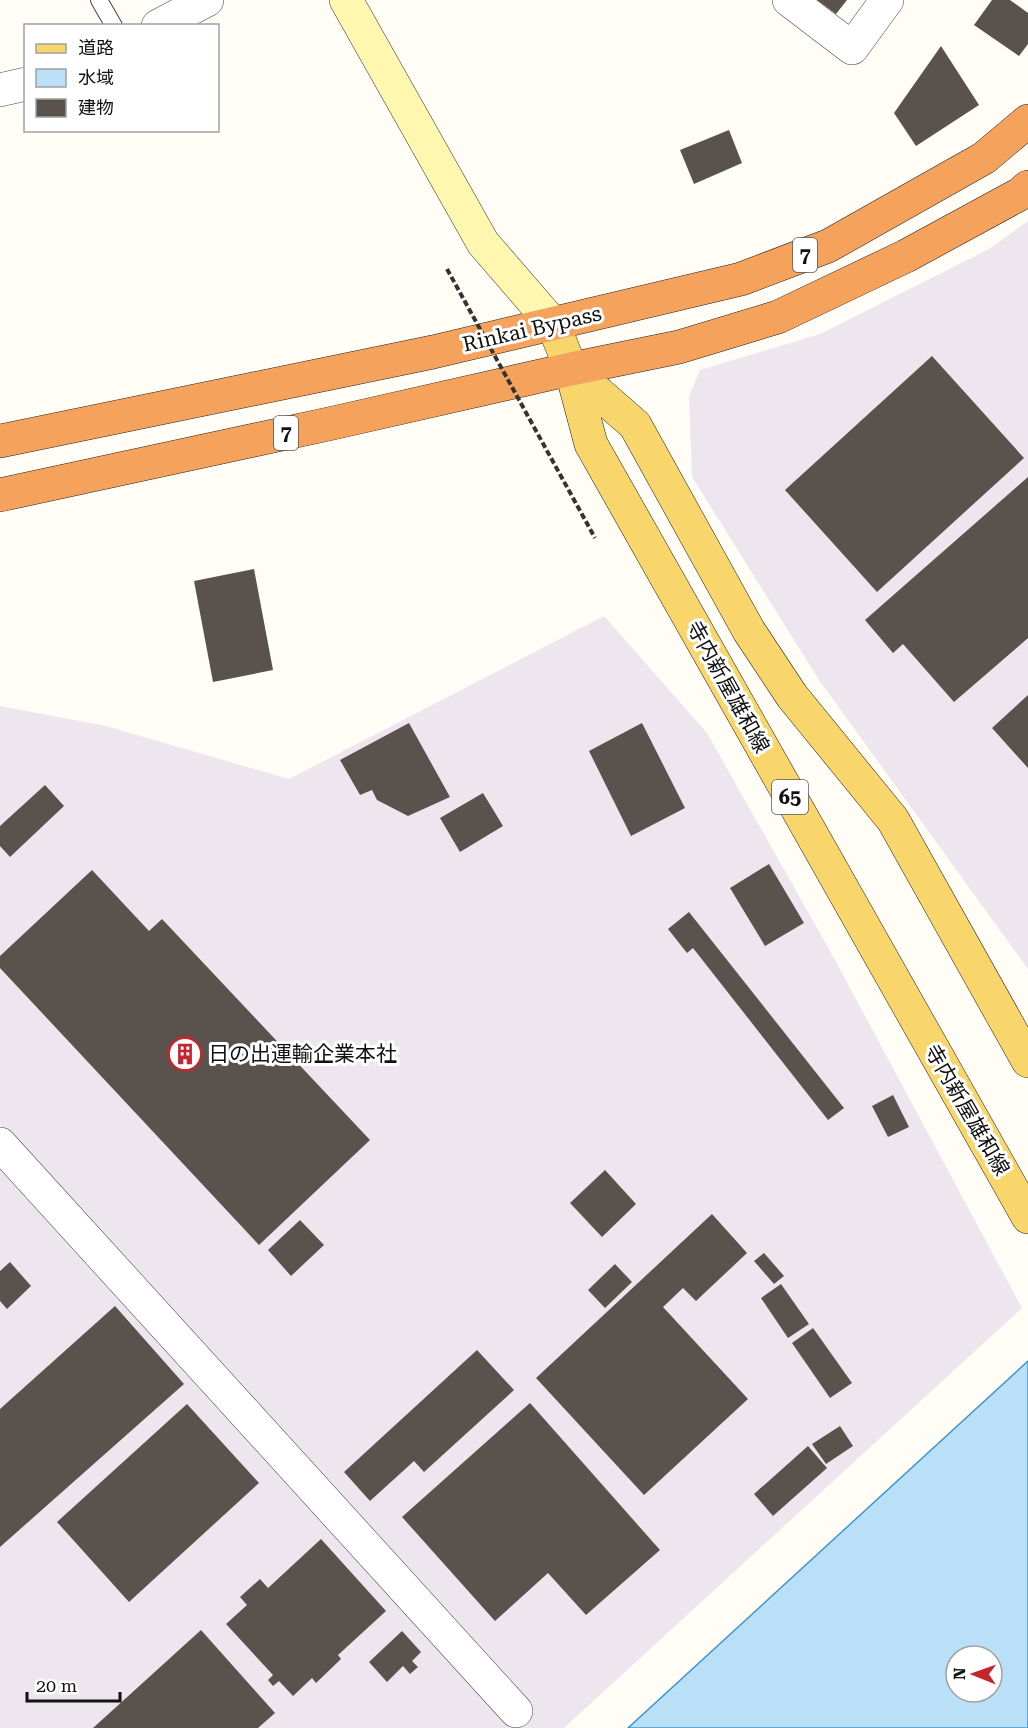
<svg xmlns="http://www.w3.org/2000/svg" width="1028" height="1728" font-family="'Roboto Serif','Noto Sans JP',serif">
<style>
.industrial{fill:#eee6ef}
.water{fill:#b9e0f7;stroke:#3f96cf;stroke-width:1.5;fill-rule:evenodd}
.building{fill:#5a524d}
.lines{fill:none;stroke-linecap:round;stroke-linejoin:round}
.lane-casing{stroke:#444;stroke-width:18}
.street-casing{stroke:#444;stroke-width:34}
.secondary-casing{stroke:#333;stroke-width:34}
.primary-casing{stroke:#222;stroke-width:34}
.highway-casing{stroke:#222;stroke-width:34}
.lane{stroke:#fff;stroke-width:16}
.street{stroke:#fff;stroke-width:33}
.secondary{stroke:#fff6b0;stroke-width:33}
.primary{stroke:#f9d66b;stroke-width:33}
.highway{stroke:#f5a25d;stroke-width:33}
.path-bridge{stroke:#333;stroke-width:4;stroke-dasharray:6 3;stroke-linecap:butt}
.labels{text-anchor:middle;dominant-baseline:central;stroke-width:6;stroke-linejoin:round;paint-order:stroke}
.shield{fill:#fff;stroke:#585858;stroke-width:1.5}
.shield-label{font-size:20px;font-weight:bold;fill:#111}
.street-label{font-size:21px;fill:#111;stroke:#fff}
.poi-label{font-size:21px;fill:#111;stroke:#fff;text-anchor:start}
</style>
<rect width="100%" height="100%" fill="#fffdf5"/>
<path class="industrial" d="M1028,221V969L819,680L692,477L689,396L700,370L820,334L989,249Z
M604,616L707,733L829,949L1022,1308L564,1728H0V706L106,726L289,779Z"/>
<path class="water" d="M1028,1361V1728H628ZM956,1656H992V1692H956Z"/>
<path class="building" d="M817,0H847L836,14Z
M992,0H1010L1028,13V44L1019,56L974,25Z
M941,46L979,105L916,146L894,113Z
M729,130L742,163L694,184L680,150Z
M932,356L1024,458L877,592L785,490Z
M1028,477V638L954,702L903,644L893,653L865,620Z
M254,569L273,670L213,682L194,581Z
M1028,695V768L992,728Z
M409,723L450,797L408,816L377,800L372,790L360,795L340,760Z
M642,723L685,808L631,836L589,751Z
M45,785L64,806L10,857L0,846V826Z
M483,793L503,826L460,852L440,818Z
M769,864L804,923L765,946L730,888Z
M92,870L149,931L162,919L370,1140L259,1245L0,968V956Z
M689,912L844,1108L828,1120L693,948L687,953L668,929Z
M893,1095L909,1127L888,1137L872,1106Z
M605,1170L636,1204L602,1237L570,1203Z
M712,1214L747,1253L696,1301L683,1288L663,1307L748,1399L644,1495L536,1378Z
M300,1220L324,1245L291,1276L268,1250Z
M764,1253L784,1276L774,1284L754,1261Z
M10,1262L31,1286L7,1309L0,1301V1271Z
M615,1264L632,1282L605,1308L588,1290Z
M781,1284L809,1324L788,1338L761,1298Z
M115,1306L184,1384L0,1547V1409Z
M813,1328L852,1383L830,1398L792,1343Z
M477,1350L514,1390L424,1472L414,1461L370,1501L344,1472Z
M530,1403L660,1550L586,1615L548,1573L495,1621L402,1517Z
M187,1404L259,1483L129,1602L57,1522Z
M840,1426L853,1446L826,1464L812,1444Z
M808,1446L827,1468L773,1516L754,1494Z
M321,1539L386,1611L338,1655L341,1659L316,1683L312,1678L293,1696L279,1681L273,1686L268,1680L273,1675L226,1624L247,1605L240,1597L260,1579L268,1588Z
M201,1630L275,1713L258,1728H93Z
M402,1631L421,1652L412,1661L418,1667L410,1674L403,1666L387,1682L369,1662Z"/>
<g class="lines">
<defs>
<path id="lane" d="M99,0L114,26"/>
<path id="street" d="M789,0L852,48L887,0
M158,26L207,0
M0,90L26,84
M0,1144L516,1711"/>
<path id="secondary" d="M346,0L483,243L553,324"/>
<path id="primary" d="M553,324L571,369L591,444L1028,1217
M571,369L635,425L749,631L792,696L893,820L1028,1061"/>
<path id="highway" d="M0,441L433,352L741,279L828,246L984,158L1028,121
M0,495L333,423L571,369L679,347L778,317L906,256L1020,194L1028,187"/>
</defs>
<use href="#lane" class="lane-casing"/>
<use href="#street" class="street-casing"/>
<use href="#secondary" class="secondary-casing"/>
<use href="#primary" class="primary-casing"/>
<use href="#highway" class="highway-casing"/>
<use href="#lane" class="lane"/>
<use href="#street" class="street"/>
<use href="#secondary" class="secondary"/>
<use href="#primary" class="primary"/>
<use href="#highway" class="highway"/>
<path class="path-bridge" d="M447,269L595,538"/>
</g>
<defs>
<symbol id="building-ring" viewBox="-11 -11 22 22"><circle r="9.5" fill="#fff" stroke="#c4262e" stroke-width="1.5"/><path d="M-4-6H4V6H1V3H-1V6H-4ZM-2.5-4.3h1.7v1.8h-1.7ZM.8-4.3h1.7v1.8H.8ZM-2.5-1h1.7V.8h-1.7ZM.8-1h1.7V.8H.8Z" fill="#c4262e"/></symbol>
</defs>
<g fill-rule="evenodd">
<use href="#building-ring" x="166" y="1035" width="38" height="38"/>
</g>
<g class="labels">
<g class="shield">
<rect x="793" y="238" width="24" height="34" rx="4.5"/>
<rect x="274" y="416" width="24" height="34" rx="4.5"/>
<rect x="772" y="780" width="36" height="34" rx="4.5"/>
</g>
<g class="shield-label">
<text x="805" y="255">7</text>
<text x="286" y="433">7</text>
<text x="790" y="797">65</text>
</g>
<g class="street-label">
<text transform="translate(532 329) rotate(-13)">Rinkai Bypass</text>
<text transform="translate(728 687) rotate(61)">寺内新屋雄和線</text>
<text transform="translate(967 1110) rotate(60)">寺内新屋雄和線</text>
</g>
<g class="poi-label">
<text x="208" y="1054">日の出運輸企業本社</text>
</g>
</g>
<rect x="24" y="24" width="195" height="108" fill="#ffffff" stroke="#a0a0a0" stroke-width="1.5"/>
<rect x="36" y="44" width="30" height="9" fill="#f9d66b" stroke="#a0a0a0" stroke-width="1.5"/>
<text x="78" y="54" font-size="18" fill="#111111">道路</text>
<rect x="36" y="69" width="30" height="18" fill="#b9e0f7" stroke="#a0a0a0" stroke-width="1.5"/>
<text x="78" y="84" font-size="18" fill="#111111">水域</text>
<rect x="36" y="99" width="30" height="18" fill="#5a524d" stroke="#a0a0a0" stroke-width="1.5"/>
<text x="78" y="114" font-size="18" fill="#111111">建物</text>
<g transform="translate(974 1674) rotate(271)"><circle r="28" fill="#ffffff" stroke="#a0a0a0" stroke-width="1.5"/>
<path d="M0-4.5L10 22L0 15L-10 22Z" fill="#c4262e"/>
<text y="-9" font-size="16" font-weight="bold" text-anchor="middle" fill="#111111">N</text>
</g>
<path d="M27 1692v9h93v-9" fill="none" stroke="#111111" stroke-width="3"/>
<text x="36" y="1692" font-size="18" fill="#111111" stroke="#ffffff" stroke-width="4.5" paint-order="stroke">20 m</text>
</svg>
